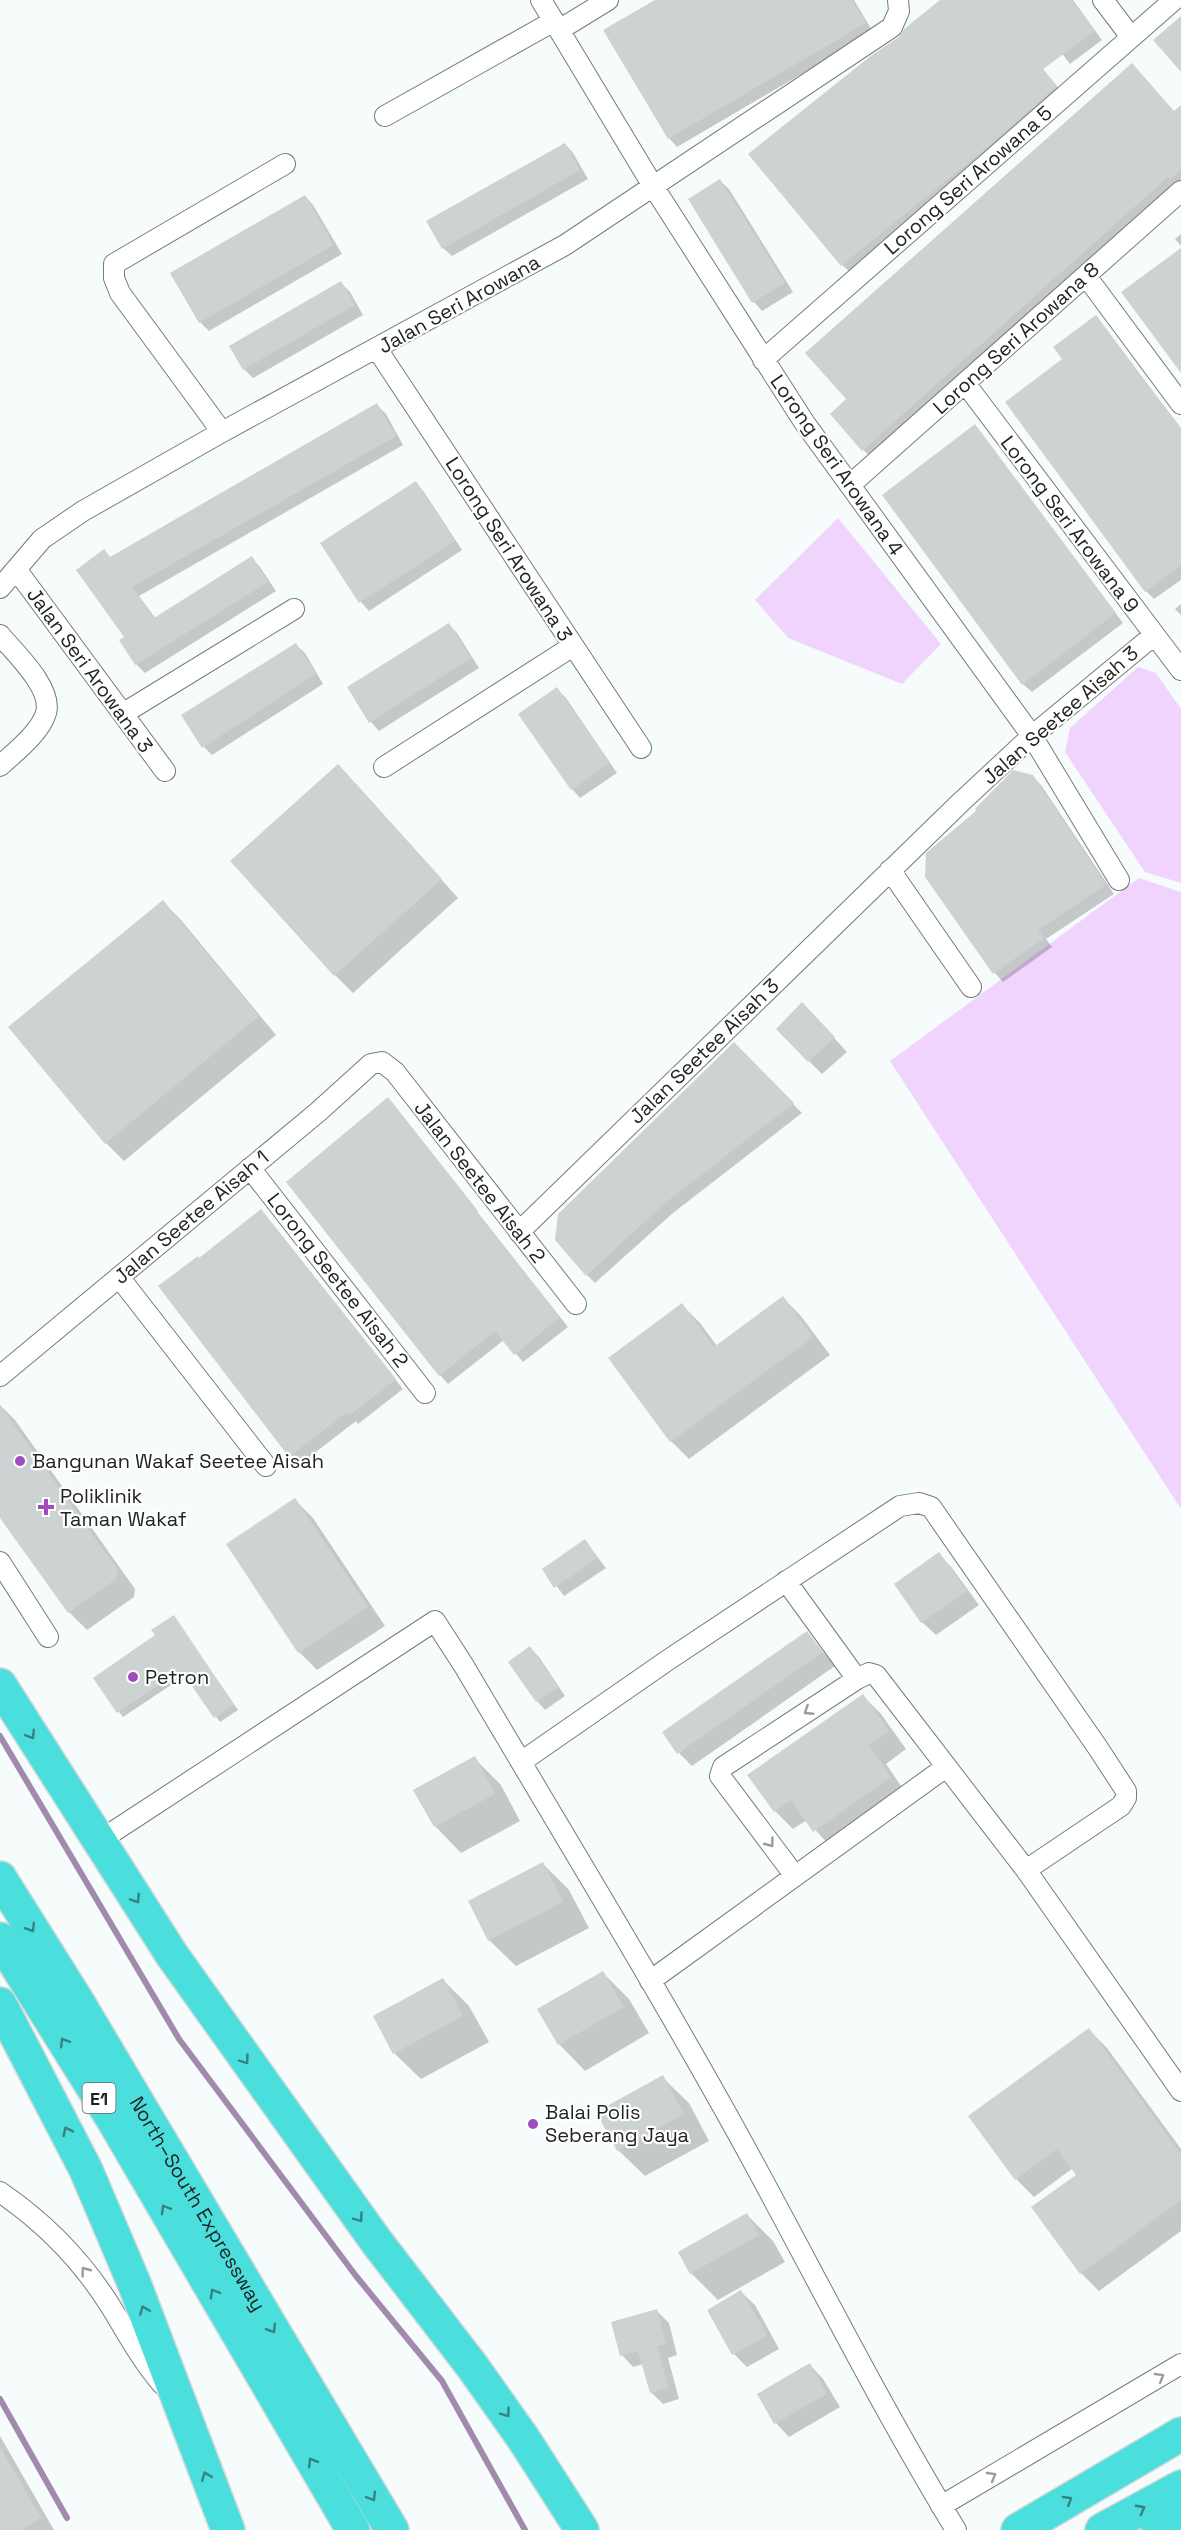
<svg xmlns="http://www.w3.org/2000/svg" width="1181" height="2530" font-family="'Space Grotesk',sans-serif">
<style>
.green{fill:#f1d4fd}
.shadow{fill:#0003}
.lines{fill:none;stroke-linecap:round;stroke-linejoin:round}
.stream{stroke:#a18aab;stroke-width:6}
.building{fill:#cdd2d2}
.minor-casing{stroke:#777b7b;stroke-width:22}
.motorway-casing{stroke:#d7d8d8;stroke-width:36}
.minor{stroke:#fff;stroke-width:20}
.motorway{stroke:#4adfdc;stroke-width:33}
.oneway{stroke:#9c9c9c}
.oneway2{stroke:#368280}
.poi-dot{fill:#9e4dbd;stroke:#fff;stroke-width:2}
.labels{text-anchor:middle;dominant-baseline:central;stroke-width:4.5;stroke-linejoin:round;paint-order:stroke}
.shield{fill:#fff;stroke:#646666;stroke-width:1.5}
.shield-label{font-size:18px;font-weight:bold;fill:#222424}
.street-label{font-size:20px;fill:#222424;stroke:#fff}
.poi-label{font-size:20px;fill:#222424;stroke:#fff;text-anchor:start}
</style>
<rect width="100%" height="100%" fill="#f6fbfb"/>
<path class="green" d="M838,518L941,644L902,684L788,638L755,600Z
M1138,667L1156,673L1181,709V883L1145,872L1065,752L1070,728Z
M1139,878L1181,892V1509L890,1061Z"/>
<path class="shadow" d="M658,0H854L873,32L677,147L669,138Z
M942,0H984L1065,96L851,273L842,265L900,38Z
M1021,0H1073L1102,40L1070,64Z
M1181,107V186L872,458L863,450Z
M565,144L573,153L588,179L452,256L443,248Z
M720,181L729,189L793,292L762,311L754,302L690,200Z
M305,196L313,205L342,254L209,331L200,322L172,273Z
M1181,234V246L1175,239Z
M341,283L350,292L363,315L253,378L244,369Z
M1096,317L1181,428V580L1154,599L1146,591L1065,360Z
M377,405L386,414L403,445L139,596L156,619L252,558L260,567L276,591L145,673L136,664L121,641L126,637L104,551L111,558Z
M975,426L1123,623L1032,692L1023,684Z
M416,483L424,492L462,550L369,611L361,602L323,544Z
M1181,604V615L1175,609Z
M449,625L457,633L479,668L379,731L371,722L349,688Z
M296,645L305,653L323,684L212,755L204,747Z
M557,689L566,698L617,773L580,798L572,789Z
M1032,776L1041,785L1114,894L1046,939L1052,947L1003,982L995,973L927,876Z
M356,784L458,898L353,993L335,975Z
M163,902L181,920L276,1035L124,1161L106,1143Z
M815,1017L847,1052L822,1074L809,1061Z
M734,1044L802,1113L673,1213L595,1283L587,1275Z
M388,1099L568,1327L523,1362L504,1340L448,1384L440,1375Z
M261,1211L403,1389L358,1424L356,1421L299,1465L160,1286L200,1259Z
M783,1298L801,1316L830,1355L689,1459L671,1441L610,1358L682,1305L700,1323L717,1346Z
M0,1405L15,1420L135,1589L134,1597L87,1630L69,1612L0,1515Z
M295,1500L313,1518L385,1626L317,1670L299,1652L228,1544Z
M585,1541L606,1568L564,1596L544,1569Z
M939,1554L952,1568L979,1605L936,1635L922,1622L896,1584Z
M174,1617L238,1710L220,1722L186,1675L123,1717L95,1679L157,1635Z
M807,1633L835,1666L692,1766L679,1753Z
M530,1648L539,1657L565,1696L545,1710L537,1701Z
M863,1696L881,1714L906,1749L886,1764L908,1796L832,1849L807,1820L793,1829L775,1811Z
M474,1758L501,1785L520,1821L461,1853L435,1826Z
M543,1864L569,1890L589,1928L516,1966L489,1940Z
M603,1973L629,1999L649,2033L585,2071L559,2044Z
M443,1980L469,2006L489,2042L421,2079L394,2053Z
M1089,2030L1107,2048L1181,2149V2231L1099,2291L1081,2273L1078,2175L1073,2168L1034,2197L1016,2179Z
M662,2077L689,2103L709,2141L645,2176L618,2150Z
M747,2215L773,2241L785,2262L718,2300L691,2273L680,2253Z
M741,2292L755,2305L779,2349L747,2367L734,2354Z
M657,2311L669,2323L677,2355L668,2358L679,2399L663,2404L651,2392L643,2364L633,2367L622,2355Z
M810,2365L823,2379L840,2407L789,2437L776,2423L759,2394Z
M0,2436L54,2530H0Z"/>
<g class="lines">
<path class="stream" d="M0,1736L179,2039L356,2276L442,2381L525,2530
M0,2399L67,2518"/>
</g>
<path class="building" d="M655,0H852L866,23L668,139L603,30Z
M940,0H1072L1095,31L1043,69L1057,86L979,154L841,266L748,154L872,55L899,37L904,29Z
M1181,16V72L1153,40Z
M1132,63L1174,111L1181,105V170L1170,179L1168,177L862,451L830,414L846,399L805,353Z
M565,143L580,170L442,249L426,221Z
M720,179L785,283L752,303L688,199Z
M305,195L334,245L199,323L170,273Z
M1181,248V373L1121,292Z
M341,281L355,305L243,370L229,346Z
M1096,315L1181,429V565L1145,592L1005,402L1062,359L1053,347Z
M377,403L396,436L132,587L154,618L252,556L268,582L135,665L119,640L124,637L76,570L104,549L110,557Z
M975,424L1116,613L1022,685L882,495Z
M416,481L455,541L359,603L320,543Z
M449,623L471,658L369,723L347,687Z
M296,643L316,674L202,748L181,715Z
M557,687L610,763L571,790L518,714Z
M338,764L442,879L334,976L230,861Z
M1013,770L1033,775L1106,885L1038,930L1044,938L993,974L925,877L926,853L976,811L975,809Z
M163,900L259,1016L105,1144L8,1027Z
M802,1002L835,1037L808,1062L776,1029Z
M734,1042L794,1103L664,1204L586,1276L555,1240L558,1214Z
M388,1097L478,1211L476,1212L560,1317L514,1355L495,1331L439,1376L286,1182Z
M261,1209L396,1379L349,1416L346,1413L289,1457L158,1286L198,1256L199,1258Z
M783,1296L813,1337L670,1442L608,1358L682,1303L714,1347Z
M0,1405L118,1570L116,1579L68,1613L0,1518Z
M295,1498L368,1607L298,1653L226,1544Z
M585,1539L598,1558L554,1588L542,1569Z
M939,1552L967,1591L921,1623L894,1584Z
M174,1615L234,1705L214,1718L181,1670L117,1713L93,1678L155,1635L151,1630Z
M807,1631L823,1652L677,1754L662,1732Z
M530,1646L558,1687L536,1702L508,1662Z
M863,1694L889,1731L869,1745L891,1777L813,1832L791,1800L774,1812L747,1775Z
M475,1756L495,1794L434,1827L413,1790Z
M543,1862L563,1902L488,1941L468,1901Z
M603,1971L624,2007L558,2045L537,2009Z
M443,1978L463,2016L393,2054L373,2016Z
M1089,2028L1181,2154V2200L1080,2274L1031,2207L1076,2175L1057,2149L1015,2180L968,2116Z
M663,2075L684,2114L617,2151L596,2112Z
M747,2213L759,2235L690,2274L678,2252Z
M741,2290L767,2335L732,2355L707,2310Z
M657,2309L666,2344L657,2346L668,2388L650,2393L638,2351L620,2356L611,2322Z
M810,2363L827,2394L774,2424L757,2394Z
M0,2447L41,2518L21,2530H0Z"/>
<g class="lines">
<defs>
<path id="minor" d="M541,0L653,186L804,422L1032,736L1119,880
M1103,0L1131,37
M559,30L608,0
M385,116L554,21
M1086,276L1181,404
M377,349L641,748
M763,360L1174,0
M965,383L1181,670
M222,432L120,293L114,278V264L285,164
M850,485L1181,191
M16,569L165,771
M0,588L42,539L83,511L222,432L565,245L892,27L899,11L898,0
M0,635C15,653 53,688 46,713C40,733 15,752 0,766
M124,713L294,609
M384,767L573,646
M890,870L971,987
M250,1168L425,1393
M519,1232L961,802L1032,736L1153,636
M119,1277L266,1466
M0,1376L318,1112L371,1064L382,1062L395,1072L576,1304
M0,1562L48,1637
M786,1581L857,1679
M521,1762L668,1660L900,1506L919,1503L931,1507L1098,1748L1126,1791V1798L1121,1806L1026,1870
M99,1841L435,1621L464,1666C556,1822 651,1977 739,2136C811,2267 878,2402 956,2530
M795,1876L720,1776L723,1767L857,1679L869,1673L876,1675L1026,1870L1181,2091
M650,1981L946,1767
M0,2192C44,2222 83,2262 111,2307C127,2333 142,2361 162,2384
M941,2506L1181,2364"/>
<g id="motorway">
<path d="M0,1685L172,1955L376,2241L472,2366L523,2438L582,2530"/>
<path id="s1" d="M0,1878L76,1999L392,2530"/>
<path d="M0,1939L112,2118L353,2530"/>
<path d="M0,2004L86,2170L134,2283L228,2530"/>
<path d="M1018,2530L1181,2434"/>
<path d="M1102,2530L1181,2487"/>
<path d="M1158,2530L1181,2518"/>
</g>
</defs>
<use href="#minor" class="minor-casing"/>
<use href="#motorway" class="motorway-casing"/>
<use href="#minor" class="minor"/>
<use href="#motorway" class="motorway"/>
</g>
<defs><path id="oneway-chevron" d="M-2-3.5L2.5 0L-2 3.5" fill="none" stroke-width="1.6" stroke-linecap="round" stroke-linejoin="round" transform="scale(1.5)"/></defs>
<g class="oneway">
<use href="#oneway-chevron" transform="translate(808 1711) rotate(147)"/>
<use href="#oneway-chevron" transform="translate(770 1843) rotate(53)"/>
<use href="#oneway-chevron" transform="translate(85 2271) rotate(-127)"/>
<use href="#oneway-chevron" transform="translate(1160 2377) rotate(-30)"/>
<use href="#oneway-chevron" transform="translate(992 2476) rotate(-30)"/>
</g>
<g class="oneway2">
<use href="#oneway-chevron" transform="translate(31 1735) rotate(58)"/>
<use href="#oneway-chevron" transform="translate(136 1899) rotate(57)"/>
<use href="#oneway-chevron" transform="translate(31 1928) rotate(58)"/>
<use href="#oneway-chevron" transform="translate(64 2042) rotate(-122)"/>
<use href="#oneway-chevron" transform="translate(245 2060) rotate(54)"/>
<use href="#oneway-chevron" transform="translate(67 2131) rotate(-116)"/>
<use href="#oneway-chevron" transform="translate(165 2209) rotate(-120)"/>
<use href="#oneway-chevron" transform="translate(359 2218) rotate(54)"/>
<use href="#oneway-chevron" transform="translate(214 2293) rotate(-120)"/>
<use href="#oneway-chevron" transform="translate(144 2310) rotate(-111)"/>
<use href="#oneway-chevron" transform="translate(272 2329) rotate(59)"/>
<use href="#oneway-chevron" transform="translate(506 2413) rotate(55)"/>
<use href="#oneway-chevron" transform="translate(312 2462) rotate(-121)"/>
<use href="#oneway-chevron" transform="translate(206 2476) rotate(-111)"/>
<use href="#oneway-chevron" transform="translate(372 2497) rotate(59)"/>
<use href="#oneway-chevron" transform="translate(1068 2500) rotate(-31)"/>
<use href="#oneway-chevron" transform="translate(1141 2509) rotate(-28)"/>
</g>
<g class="poi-dot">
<circle cx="20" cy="1461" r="6"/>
<path d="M43 1498h6v6h6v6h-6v6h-6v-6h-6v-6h6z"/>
<circle cx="133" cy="1677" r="6"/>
<circle cx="533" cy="2124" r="6"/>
</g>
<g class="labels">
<rect class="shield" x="82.5" y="2083" width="33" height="30" rx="4.5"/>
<g class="shield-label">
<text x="99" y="2098">E1</text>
</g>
<g class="street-label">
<text transform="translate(968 180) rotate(-41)">Lorong Seri Arowana 5</text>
<text transform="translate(459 304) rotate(-29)">Jalan Seri Arowana</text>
<text transform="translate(1016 338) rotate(-42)">Lorong Seri Arowana 8</text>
<text transform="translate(837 465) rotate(55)">Lorong Seri Arowana 4</text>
<text transform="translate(1070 524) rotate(53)">Lorong Seri Arowana 9</text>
<text transform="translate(509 549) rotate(57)">Lorong Seri Arowana 3</text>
<text transform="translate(90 670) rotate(54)">Jalan Seri Arowana 3</text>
<text transform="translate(1060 715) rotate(-41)">Jalan Seetee Aisah 3</text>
<text transform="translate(704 1051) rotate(-44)">Jalan Seetee Aisah 3</text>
<text transform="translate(480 1182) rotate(52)">Jalan Seetee Aisah 2</text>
<text transform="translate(191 1217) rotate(-40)">Jalan Seetee Aisah 1</text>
<text transform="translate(338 1280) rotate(52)">Lorong Seetee Aisah 2</text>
<text stroke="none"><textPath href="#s1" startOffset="381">North–South Expressway</textPath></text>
</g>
<g class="poi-label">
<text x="32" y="1461">Bangunan Wakaf Seetee Aisah</text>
<text x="60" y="1496">Poliklinik<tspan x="60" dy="23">Taman Wakaf</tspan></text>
<text x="145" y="1677">Petron</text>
<text x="545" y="2112">Balai Polis<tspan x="545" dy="23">Seberang Jaya</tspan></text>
</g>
</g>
</svg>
